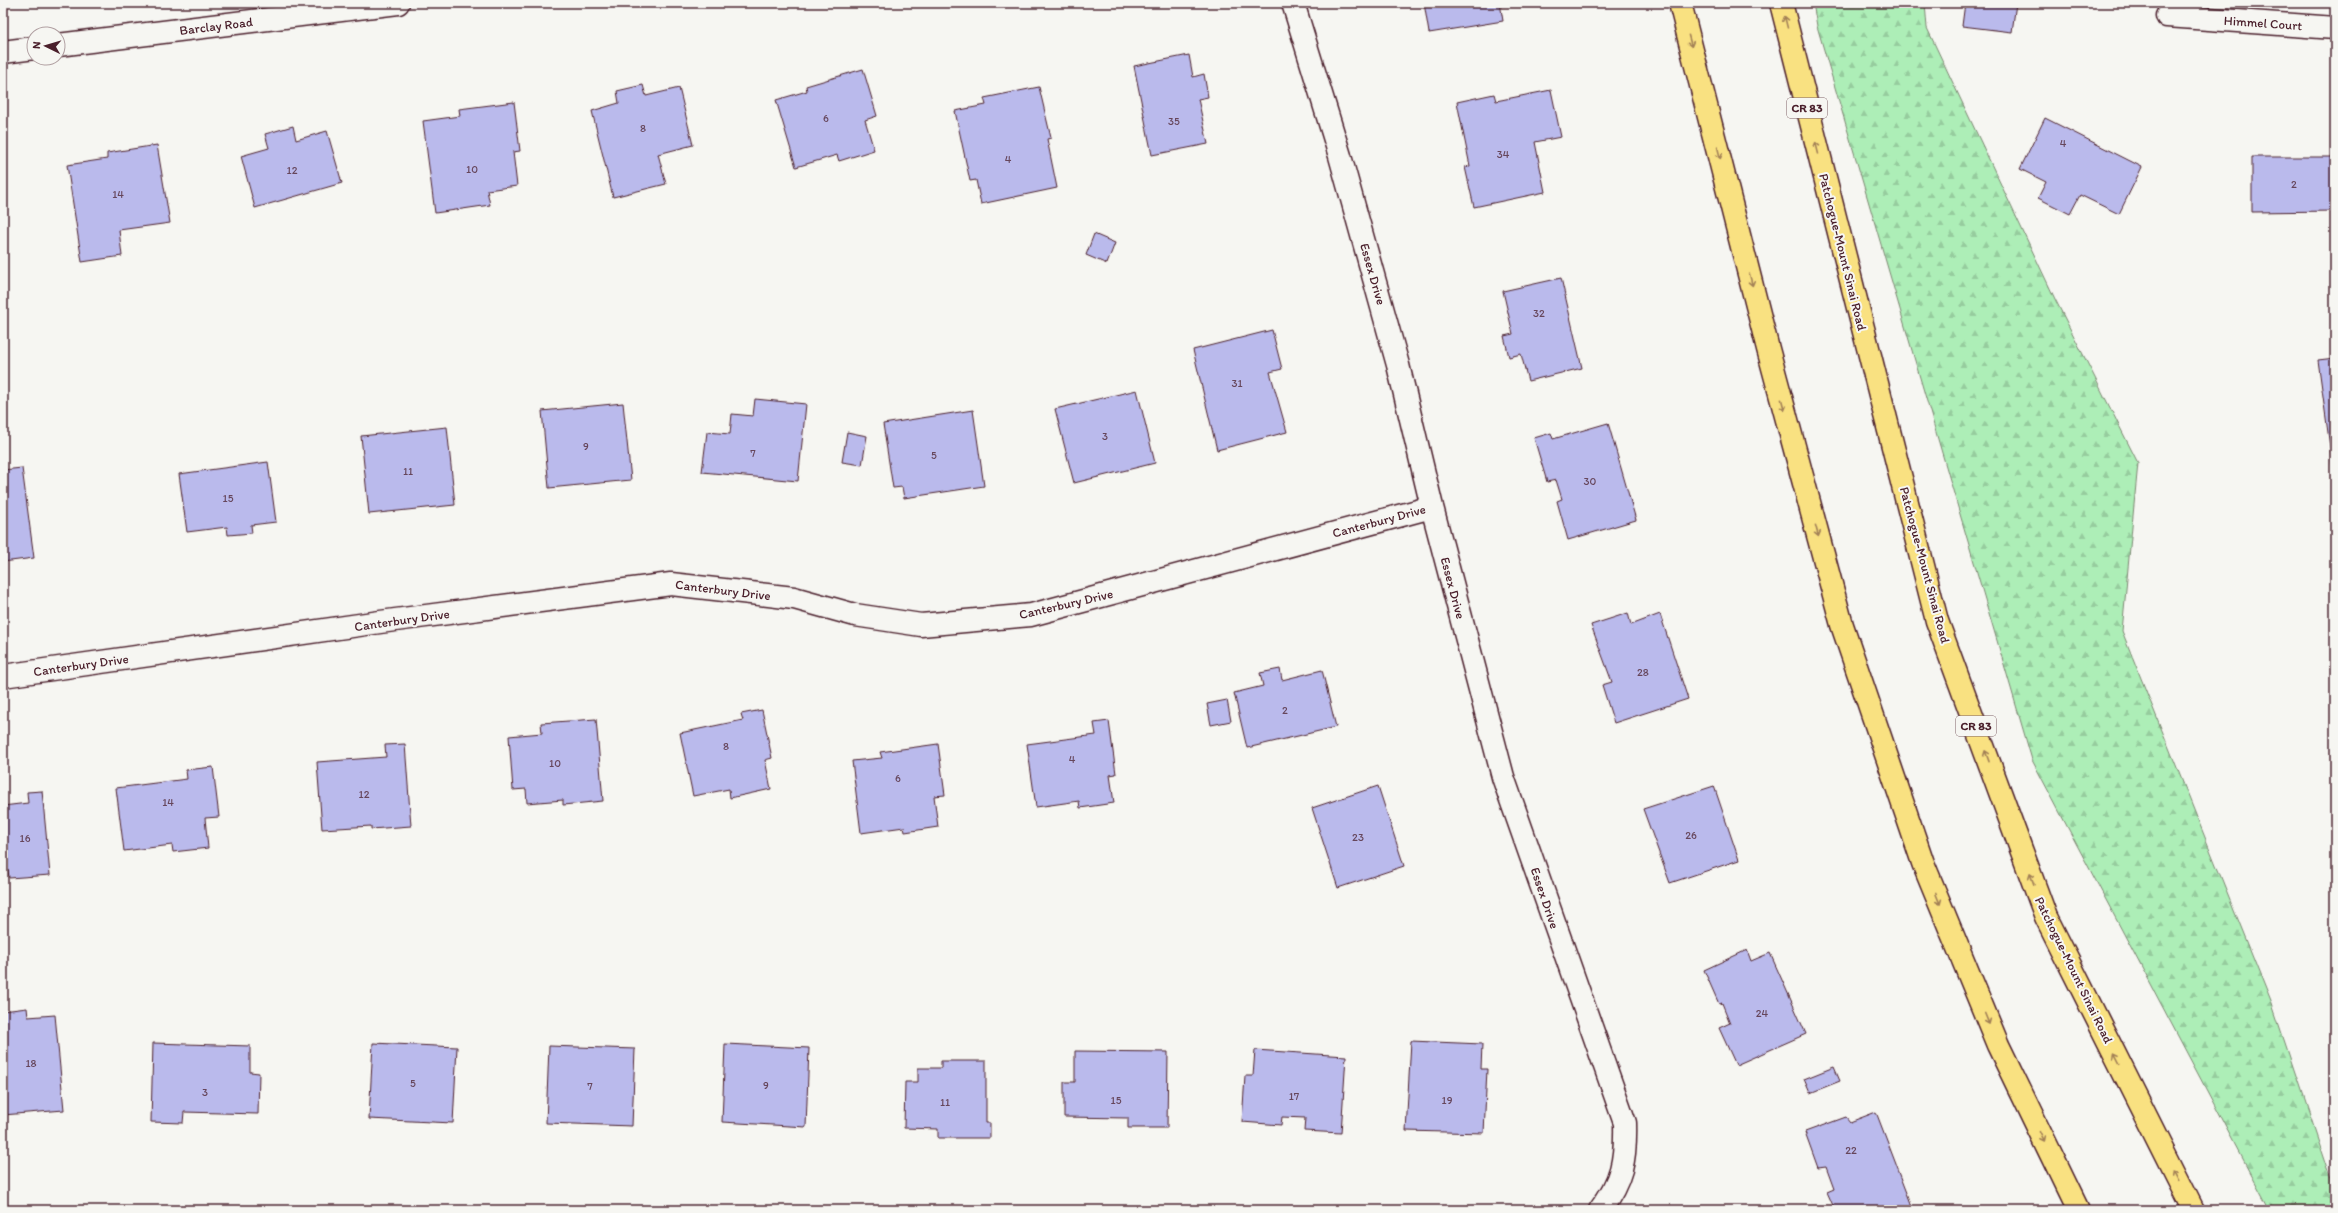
<svg xmlns="http://www.w3.org/2000/svg" width="2338" height="1213" font-family="Itim,sans-serif">
<style>
.forest{fill:url(#forest-firs);stroke:#7c8671}
.building{fill:#babaec;stroke:#4a1f2b}
.lines{fill:none;stroke-linecap:round;stroke-linejoin:round}
.street-casing{stroke:#4a1f2b;stroke-width:25}
.highway-casing{stroke:#4a1f2b;stroke-width:25}
.street{stroke:#f6f6f2;stroke-width:22}
.highway{stroke:#f9e181;stroke-width:22}
.oneway{stroke:#a28056}
.labels{text-anchor:middle;dominant-baseline:central;stroke-width:4;stroke-linejoin:round;paint-order:stroke}
.number-label{font-size:11px;fill:#66465b}
.shield{fill:#f6f6f2;stroke:#7e6067;stroke-width:1}
.shield-label{font-size:12px;font-weight:bold;fill:#4a1f2b}
.street-label{font-size:13px;fill:#4a1f2b;stroke:#f6f6f2}
</style>
<defs>
<pattern id="forest-firs" width="22" height="20" patternUnits="userSpaceOnUse"><rect width="22" height="20" fill="#adeeb7"/><path d="M5 1l3.5 6h-7zM16 11l3.5 6h-7z" fill="#96cc9e"/></pattern>
</defs>
<rect width="100%" height="100%" fill="#f6f6f2"/>
<filter id="ink" filterUnits="userSpaceOnUse"><feTurbulence type="fractalNoise" baseFrequency=".025" numOctaves="2"/><feDisplacementMap in="SourceGraphic" scale="8" xChannelSelector="R" yChannelSelector="G"/><feConvolveMatrix kernelMatrix="1 2 1 2 8 2 1 2 1" color-interpolation-filters="sRGB"/></filter>
<g filter="url(#ink)">
<path class="forest" d="M1813,3H1925L1927,28L2055,299L2138,463L2122,631L2272,1004L2335,1192V1210H2270L2032,760L1817,26Z"/>
<path class="building" d="M1424,3H1500L1503,21L1429,33Z
M1965,3H2016L2012,32L1962,26Z
M1189,55L1193,77L1204,74L1208,97L1198,99L1208,144L1152,155L1134,66Z
M863,69L877,116L865,120L874,150L839,161L837,155L796,167L776,100L807,91L806,86Z
M643,85L646,96L679,88L693,145L658,154L666,184L613,197L592,111L619,103L617,91Z
M1039,87L1051,138L1047,139L1057,188L981,204L976,180L970,181L955,111L986,105L984,98Z
M1551,90L1561,137L1535,142L1545,192L1474,207L1465,167L1470,166L1457,102L1494,94L1496,101Z
M514,102L520,151L513,152L517,186L487,190L490,205L435,213L423,121L460,116L459,109Z
M2045,118L2142,167L2119,214L2080,195L2070,214L2038,198L2046,182L2020,169Z
M293,126L296,140L327,131L342,183L255,208L241,156L269,148L265,134Z
M157,145L170,223L119,230L122,256L82,262L67,165L107,159V153Z
M2252,157H2335V211L2252,212Z
M1094,234L1115,243L1107,264L1086,255Z
M1561,278L1582,368L1528,381L1521,354L1509,357L1504,336L1513,334L1503,291Z
M1272,330L1282,369L1270,372L1287,432L1217,450L1193,350Z
M2335,358V469H2333L2318,360Z
M1137,390L1155,463L1074,483L1055,409Z
M755,399L806,404L798,481L702,472L707,432L730,434L732,414L753,416Z
M623,403L631,480L549,488L542,411Z
M973,410L984,486L904,498L902,487L893,488L883,424Z
M1608,423L1636,520L1568,540L1557,501L1562,499L1556,480L1547,482L1534,438L1551,433L1553,439Z
M447,427L455,505L369,514L361,436Z
M847,432L867,436L862,465L842,462Z
M268,462L276,522L251,525L252,533L228,535L227,527L187,532L179,474Z
M22,468L34,558L3,562V470Z
M1628,613L1631,625L1660,614L1688,699L1614,723L1602,685L1612,682L1591,625Z
M1280,669L1282,680L1322,670L1336,727L1247,748L1234,693L1263,686L1260,673Z
M1227,700L1231,721L1211,725L1207,704Z
M762,710L772,758L765,760L771,789L730,798L729,789L693,796L680,733L743,720L741,714Z
M596,719L603,801L563,805V800L527,803L526,789L513,790L509,736L542,733L541,723Z
M1109,721L1116,774L1110,775L1114,803L1080,808L1079,801L1036,807L1027,744L1096,735L1094,723Z
M405,744L411,826L371,829V826L322,829L317,762L386,757L385,745Z
M938,744L945,795L934,796L938,827L905,832L904,827L861,833L852,761L882,758L880,752Z
M213,767L219,817L205,818L208,848L173,852L172,845L124,851L116,788L187,779L186,770Z
M1378,786L1404,866L1338,888L1312,808Z
M1714,786L1739,860L1670,883L1643,809Z
M42,791L50,875L9,878L8,870L3,871V806L28,803L27,792Z
M1747,950L1751,961L1770,953L1806,1034L1736,1065L1719,1028L1730,1023L1722,1003L1719,1004L1704,970Z
M27,1008L28,1017L55,1015L64,1110L3,1115V1011Z
M1411,1041L1482,1044L1481,1069H1487L1484,1133L1406,1131Z
M153,1043L250,1046V1072L259,1073L258,1114L184,1112L183,1123L151,1122Z
M373,1043L457,1047L453,1123L369,1119Z
M725,1044L809,1048L806,1127L722,1122Z
M549,1046L635,1049L632,1126L546,1123Z
M1255,1050L1346,1056L1341,1133L1304,1131L1305,1118L1282,1117L1281,1125L1242,1122L1245,1076H1253Z
M1075,1051L1168,1052L1167,1128H1128V1118L1064,1117V1082H1075Z
M941,1061H986V1123H990V1138H938V1129L904,1128L905,1082H918V1068H941Z
M1834,1067L1840,1081L1810,1093L1804,1079Z
M1876,1112L1912,1206L1902,1210H1835L1827,1192L1834,1189L1826,1167L1818,1168L1805,1132L1846,1117L1850,1122Z"/>
<g class="lines">
<defs>
<path id="street" d="M1293,3L1340,156L1398,365L1432,507L1503,777L1625,1123C1626,1159 1622,1181 1600,1210
M2167,16L2335,28
M58,45L398,3
M3,52L34,48
M3,676L380,622L671,584L794,598L855,615L921,625L1031,615L1432,507"/>
<path id="highway" d="M1680,3L1768,349L1842,625L1923,863L1998,1045L2078,1210
M1781,3L1937,621L2046,917L2193,1210"/>
</defs>
<use href="#street" class="street-casing"/>
<use href="#highway" class="highway-casing"/>
<use href="#street" class="street"/>
<use href="#highway" class="highway"/>
</g>
<defs><path id="oneway-shaft" d="M-6 0H5M1.5-3L5.5 0L1.5 3" fill="none" stroke-width="1.6" stroke-linecap="round" stroke-linejoin="round"/></defs>
<g class="oneway">
<use href="#oneway-shaft" transform="translate(1786 22) rotate(-104)"/>
<use href="#oneway-shaft" transform="translate(1690 41) rotate(75)"/>
<use href="#oneway-shaft" transform="translate(1817 148) rotate(-104)"/>
<use href="#oneway-shaft" transform="translate(1719 153) rotate(76)"/>
<use href="#oneway-shaft" transform="translate(1751 280) rotate(76)"/>
<use href="#oneway-shaft" transform="translate(1783 405) rotate(75)"/>
<use href="#oneway-shaft" transform="translate(1817 531) rotate(75)"/>
<use href="#oneway-shaft" transform="translate(1987 756) rotate(-110)"/>
<use href="#oneway-shaft" transform="translate(2032 879) rotate(-110)"/>
<use href="#oneway-shaft" transform="translate(1938 899) rotate(68)"/>
<use href="#oneway-shaft" transform="translate(1987 1019) rotate(68)"/>
<use href="#oneway-shaft" transform="translate(2117 1059) rotate(-117)"/>
<use href="#oneway-shaft" transform="translate(2042 1137) rotate(64)"/>
<use href="#oneway-shaft" transform="translate(2176 1175) rotate(-117)"/>
</g>
</g>
<g class="labels">
<g class="number-label">
<text x="826" y="118">6</text>
<text x="1174" y="121">35</text>
<text x="643" y="128">8</text>
<text x="2063" y="143">4</text>
<text x="1503" y="154">34</text>
<text x="1008" y="159">4</text>
<text x="472" y="169">10</text>
<text x="292" y="170">12</text>
<text x="2294" y="184">2</text>
<text x="118" y="194">14</text>
<text x="1539" y="313">32</text>
<text x="1237" y="383">31</text>
<text x="1105" y="436">3</text>
<text x="586" y="446">9</text>
<text x="753" y="453">7</text>
<text x="934" y="455">5</text>
<text x="408" y="471">11</text>
<text x="1590" y="481">30</text>
<text x="228" y="498">15</text>
<text x="1643" y="672">28</text>
<text x="1285" y="710">2</text>
<text x="726" y="746">8</text>
<text x="1072" y="759">4</text>
<text x="555" y="763">10</text>
<text x="898" y="778">6</text>
<text x="364" y="794">12</text>
<text x="168" y="802">14</text>
<text x="1691" y="835">26</text>
<text x="1358" y="837">23</text>
<text x="25" y="838">16</text>
<text x="1762" y="1013">24</text>
<text x="31" y="1063">18</text>
<text x="413" y="1083">5</text>
<text x="766" y="1085">9</text>
<text x="590" y="1086">7</text>
<text x="205" y="1092">3</text>
<text x="1294" y="1096">17</text>
<text x="1116" y="1100">15</text>
<text x="1447" y="1100">19</text>
<text x="945" y="1102">11</text>
<text x="1851" y="1150">22</text>
</g>
<g class="shield">
<rect x="1787" y="98" width="40" height="20" rx="3"/>
<rect x="1956" y="716" width="40" height="20" rx="3"/>
</g>
<g class="shield-label">
<text x="1807" y="108">CR 83</text>
<text x="1976" y="726">CR 83</text>
</g>
<g class="street-label">
<text transform="translate(2263 23) rotate(4)">Himmel Court</text>
<text transform="translate(216 26) rotate(-7)">Barclay Road</text>
<text transform="translate(1843 252) rotate(76)">Patchogue-Mount Sinai Road</text>
<text transform="translate(1373 274) rotate(74)">Essex Drive</text>
<text transform="translate(1379 521) rotate(-15)">Canterbury Drive</text>
<text transform="translate(1925 565) rotate(75)">Patchogue-Mount Sinai Road</text>
<text transform="translate(1453 588) rotate(75)">Essex Drive</text>
<text transform="translate(723 590) rotate(7)">Canterbury Drive</text>
<text transform="translate(1066 604) rotate(-13)">Canterbury Drive</text>
<text transform="translate(402 620) rotate(-8)">Canterbury Drive</text>
<text transform="translate(81 665) rotate(-8)">Canterbury Drive</text>
<text transform="translate(1545 898) rotate(71)">Essex Drive</text>
<text transform="translate(2074 970) rotate(64)">Patchogue-Mount Sinai Road</text>
</g>
</g>
<rect width="2338" height="1213" fill="none" stroke="#f6f6f2" stroke-width="16"/>
<rect x="8" y="8" width="2322" height="1197" fill="none" stroke="#4a1f2b" stroke-width="1.5" filter="url(#ink)"/>
<g transform="translate(46 46) rotate(275)"><circle r="19" fill="#f6f6f2" stroke="#b1a0a2"/>
<path d="M0-3L7 15L0 10L-7 15Z" fill="#4a1f2b"/>
<text y="-6" font-size="11" font-weight="bold" text-anchor="middle" fill="#4a1f2b">N</text>
</g>
</svg>
